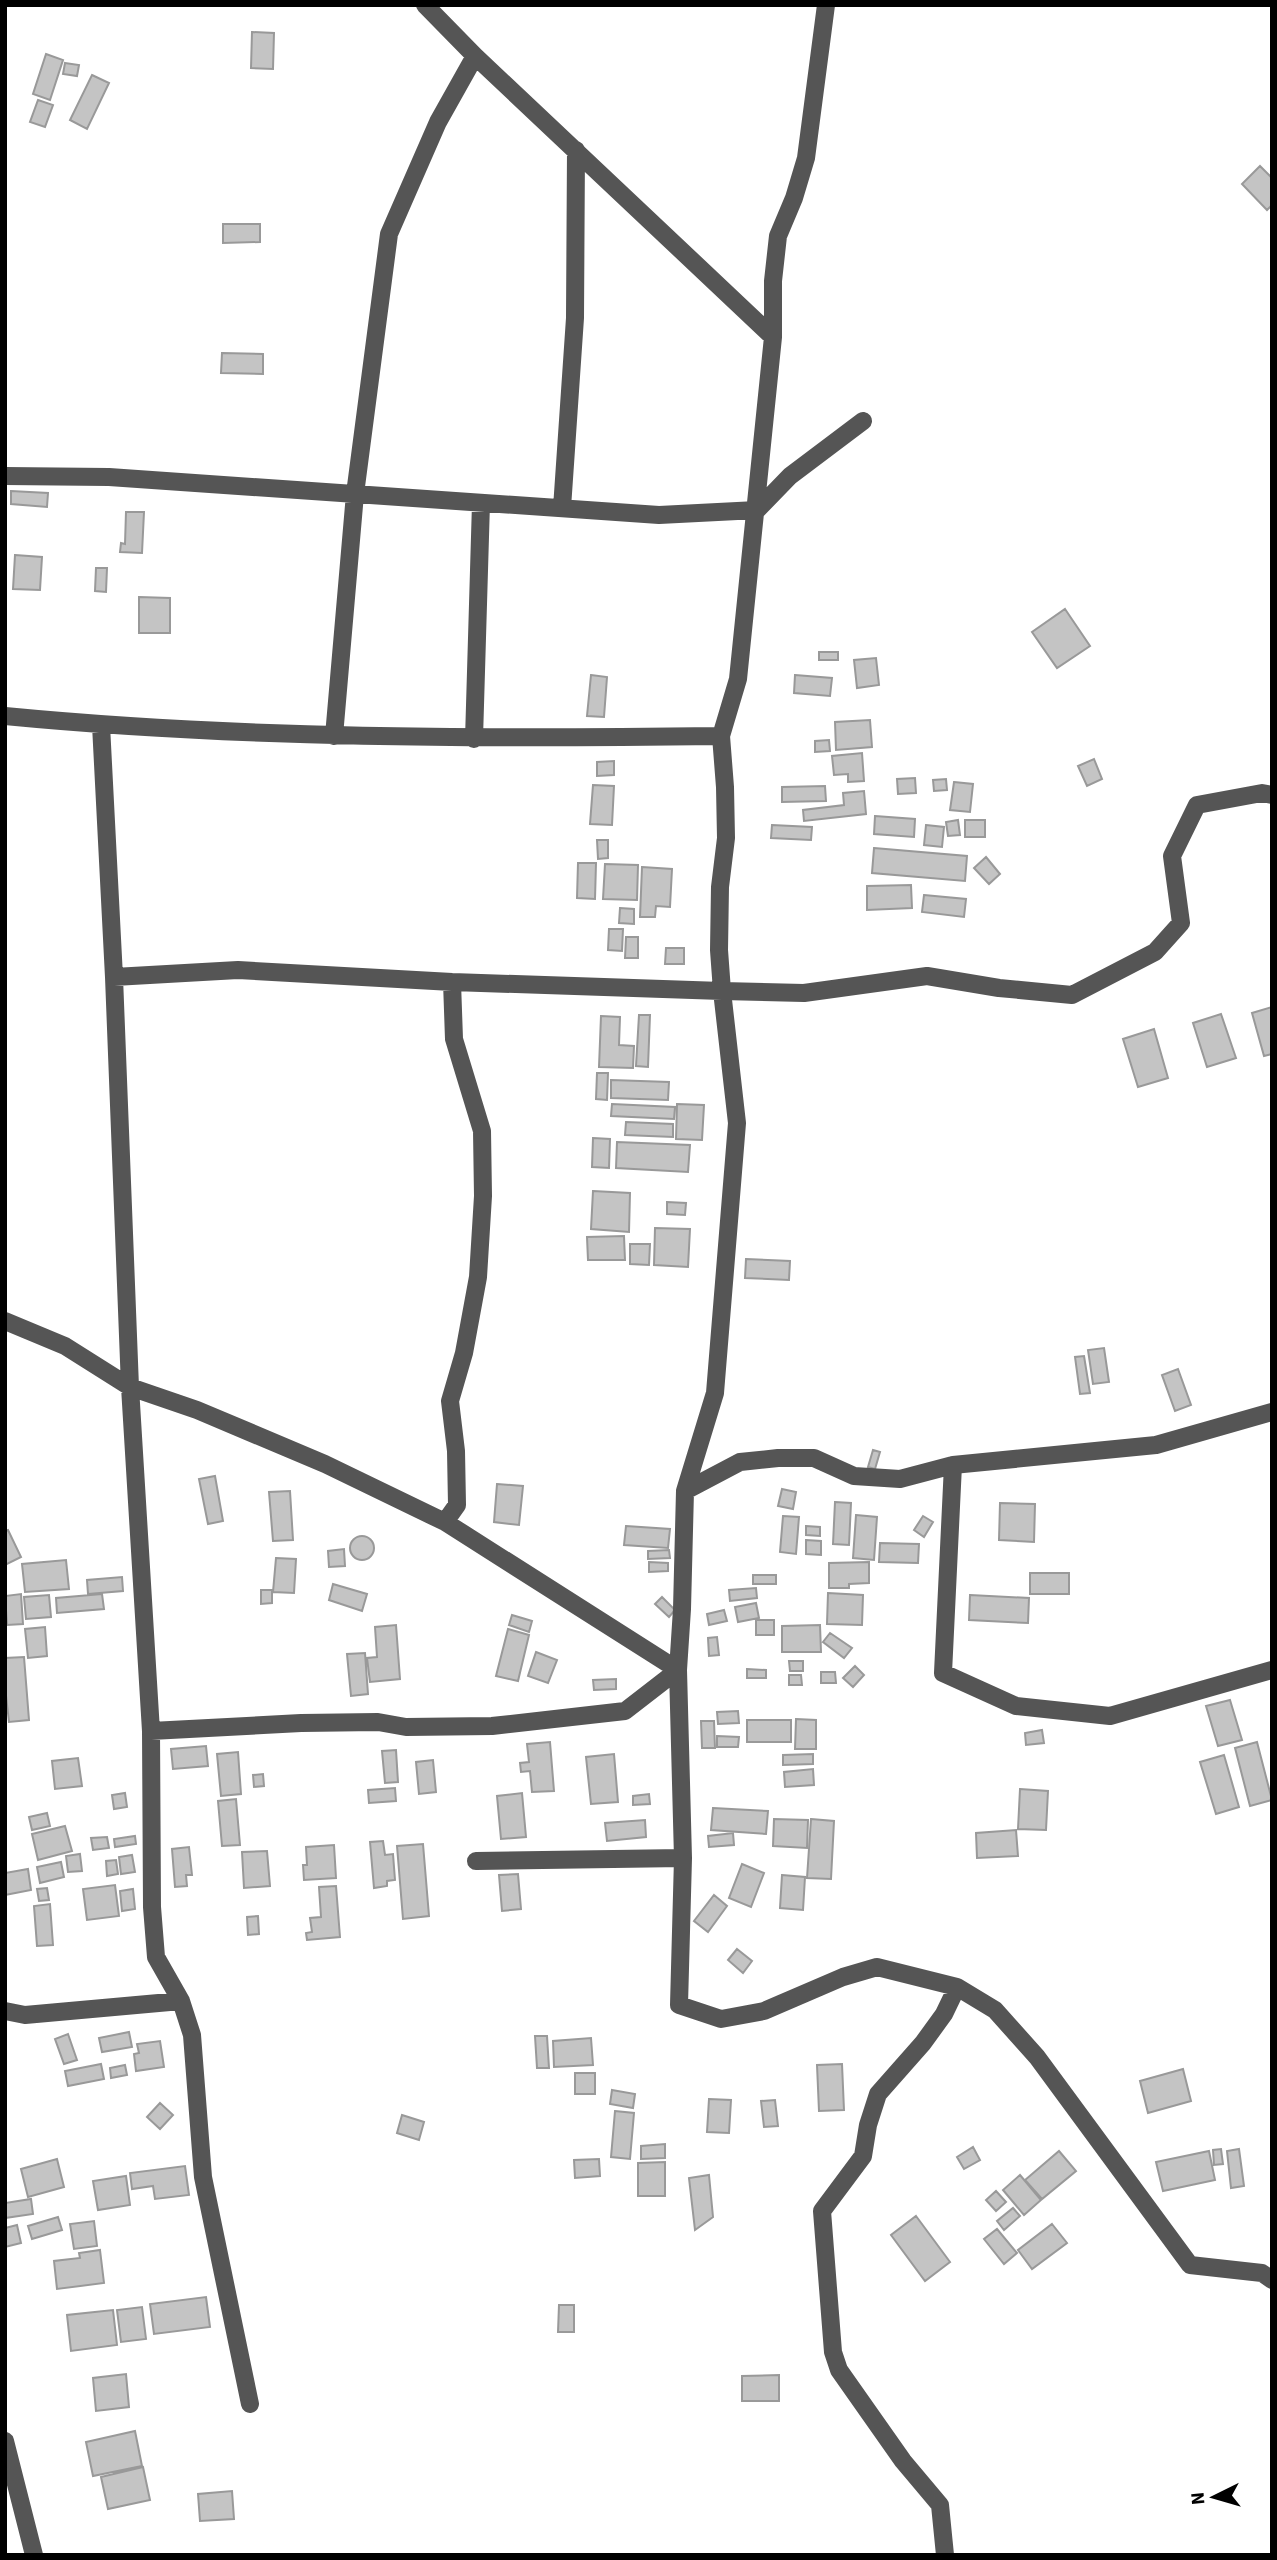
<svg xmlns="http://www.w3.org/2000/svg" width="1277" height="2560" font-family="'Source Sans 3',sans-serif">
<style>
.building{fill:#c4c4c4;stroke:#999;stroke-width:2}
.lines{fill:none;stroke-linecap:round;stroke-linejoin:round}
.minor{stroke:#555;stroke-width:18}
</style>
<rect width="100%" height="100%" fill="#fff"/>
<path class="building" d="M252,32L274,33L273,69L251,68Z
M46,54L63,60L50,100L33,94Z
M65,63L79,65L77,76L63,74Z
M92,75L109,83L87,129L70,120Z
M38,100L53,105L45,127L30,122Z
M1260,166L1270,176L1272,174V205L1267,210L1242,184Z
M223,224H260V242L223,243Z
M222,353L263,354V374L221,373Z
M11,491L48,493L47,507L11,504Z
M126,512H144L142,553L120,552L121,543L125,544Z
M15,555L42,557L40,590L13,589Z
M96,568H107L106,592L95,591Z
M139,597L170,598V633H139Z
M1065,609L1090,646L1057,668L1032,632Z
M819,652H838V660H819Z
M876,658L879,685L857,688L854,660Z
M591,675L607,677L604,717L587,716Z
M795,675L832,678L830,696L794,693Z
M870,720L872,747L836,750L835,722Z
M829,740L830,751L815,752V741Z
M862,753L864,781L848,782V774L834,775L832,756Z
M1094,759L1102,779L1087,786L1078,766Z
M614,761V775L597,776V762Z
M915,778L916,793L898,794L897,779Z
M946,779L947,790L934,791L933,780Z
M954,782L973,784L970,812L950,810Z
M593,785L614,786L612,825L590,824Z
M825,786L826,801L782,802V787Z
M864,791L866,814L804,821L803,810L844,805L843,793Z
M875,816L915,819L914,837L874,834Z
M958,820L960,835L948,836L946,822Z
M965,820H985V837H965Z
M772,825L812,827L811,840L771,838Z
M926,825L944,827L942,847L924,845Z
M597,840H608V858L598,859Z
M874,848L967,856L965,881L872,873Z
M986,857L1000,874L989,884L974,868Z
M578,863H596L595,899L577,898Z
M605,864L638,865L637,900L603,899Z
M642,867L672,869L670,907L656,906L655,917H640Z
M911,885L912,908L867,910V886Z
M924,895L966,899L964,917L922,912Z
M620,908L634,909V924L619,923Z
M609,929H623L622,951L608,950Z
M626,937H638V958H625Z
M666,948H684V964H665Z
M1272,1007V1054L1264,1056L1252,1013Z
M1221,1014L1236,1058L1207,1067L1193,1023Z
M639,1015H650L648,1067L636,1066Z
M601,1016L620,1017L619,1045L634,1046L633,1068L599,1067Z
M1154,1029L1168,1078L1138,1087L1123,1039Z
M597,1073H608L607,1100L596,1099Z
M611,1080L669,1082L668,1100L611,1098Z
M612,1104L675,1107L674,1119L611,1116Z
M677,1104L704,1105L702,1140L676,1139Z
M626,1122L673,1124V1137L625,1135Z
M593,1138L610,1139L609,1168L592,1167Z
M617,1142L690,1145L688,1172L616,1168Z
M593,1191L630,1193L629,1232L591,1229Z
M667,1202L686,1203L685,1215L667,1214Z
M655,1228L690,1229L688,1267L654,1265Z
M624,1236L625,1260H588L587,1237Z
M630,1244H650L649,1265L630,1264Z
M746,1259L790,1261L789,1280L745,1278Z
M1104,1348L1109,1382L1093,1384L1088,1350Z
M1084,1356L1090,1393L1080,1394L1075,1357Z
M1178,1369L1191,1405L1175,1411L1162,1375Z
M873,1450L880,1452L875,1469L868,1467Z
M215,1476L223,1521L208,1524L199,1479Z
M497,1484L523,1486L519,1525L494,1522Z
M782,1489L796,1492L793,1509L778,1506Z
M290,1491L293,1540L273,1541L269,1492Z
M835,1502L851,1503L849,1545L833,1544Z
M1000,1503L1035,1504L1034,1542L999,1540Z
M856,1515L877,1517L874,1560L853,1558Z
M783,1516L799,1517L796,1554L780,1552Z
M923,1516L933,1522L924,1537L914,1530Z
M626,1526L670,1529L668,1548L624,1545Z
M806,1526L820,1527V1536L806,1535Z
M8,1530L21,1557L5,1565V1531Z
M350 1548a12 12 0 1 1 24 0a12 12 0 1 1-24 0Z
M806,1540L821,1541V1555L806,1554Z
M880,1543L919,1544L918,1563L879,1562Z
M344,1549L345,1566L329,1567L328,1551Z
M669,1550L670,1558L648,1559V1551Z
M276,1558L296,1559L294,1593L273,1592Z
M66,1560L69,1589L25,1592L22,1564Z
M649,1562L668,1563V1571L649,1572Z
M869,1562V1583L849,1584V1588H829V1563Z
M1030,1573H1069V1594H1030Z
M753,1575H776V1584H753Z
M122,1577L123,1591L88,1594L87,1580Z
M333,1584L367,1594L362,1611L329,1600Z
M756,1588L757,1598L730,1601L729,1590Z
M261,1590H272V1603L261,1604Z
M828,1593L863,1595L862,1625L827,1624Z
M21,1594L23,1624L7,1625L5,1596Z
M102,1594L104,1609L57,1613L56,1598Z
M49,1595L51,1617L26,1619L24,1597Z
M970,1595L1029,1598L1028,1623L969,1620Z
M662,1597L675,1610L669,1617L655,1604Z
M756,1603L759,1618L738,1622L735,1607Z
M724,1610L727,1621L709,1625L707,1614Z
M512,1615L532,1621L529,1632L509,1625Z
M756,1620H774V1635H756Z
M396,1625L400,1679L370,1682L367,1658L377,1657L375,1627Z
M820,1625L821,1652H782V1626Z
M45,1627L47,1656L28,1658L25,1629Z
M508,1629L529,1635L518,1681L496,1676Z
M830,1633L852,1648L844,1658L823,1642Z
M717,1637L719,1655L709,1656L708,1638Z
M536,1652L557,1660L548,1683L528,1676Z
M365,1653L368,1694L351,1696L347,1654Z
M24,1657L29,1720L9,1722L5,1687V1658Z
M789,1661H803V1671H790Z
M855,1666L864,1675L853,1687L843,1678Z
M747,1669L766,1670V1678H747Z
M821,1672H835L836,1683H821Z
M789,1675H801L802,1685H789Z
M616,1679V1689L594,1690L593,1680Z
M1230,1700L1242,1740L1218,1746L1206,1706Z
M738,1711L739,1723L718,1724L717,1712Z
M796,1719L816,1720V1749H795Z
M747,1720H791V1742H747Z
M701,1721H714L715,1748H702Z
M1042,1730L1044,1743L1026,1745L1025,1733Z
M717,1736L739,1737L738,1747H717Z
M550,1742L554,1791L532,1792L530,1771L521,1772L520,1763L529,1762L527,1744Z
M1257,1742L1272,1800L1250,1806L1235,1748Z
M206,1746L208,1766L173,1769L171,1749Z
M396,1750L398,1782L385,1783L382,1751Z
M238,1752L241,1794L221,1796L217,1754Z
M614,1754L618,1802L591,1804L586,1757Z
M813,1754V1764L783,1765V1755Z
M1224,1755L1239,1807L1216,1814L1200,1762Z
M78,1758L82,1786L55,1789L52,1761Z
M433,1760L436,1792L419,1794L416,1762Z
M813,1769L814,1785L785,1787L784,1772Z
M263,1774L264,1786L254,1787L253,1775Z
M395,1788L396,1801L369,1803L368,1790Z
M1020,1789L1048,1791L1046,1830L1018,1829Z
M125,1793L127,1807L114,1809L112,1795Z
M522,1793L526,1837L501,1839L497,1796Z
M649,1794L650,1804L633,1805V1796Z
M236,1799L240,1845L222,1846L218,1801Z
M713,1808L768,1811L766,1834L711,1830Z
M47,1813L50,1826L32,1830L29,1817Z
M774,1819L808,1820L807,1848L773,1846Z
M811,1819L834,1821L831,1879L807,1878Z
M645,1820L646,1837L607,1841L605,1823Z
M65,1826L72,1851L38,1860L32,1834Z
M1016,1830L1018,1856L977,1858L976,1833Z
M733,1833L734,1845L709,1847L708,1836Z
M135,1836L136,1844L115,1847L114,1839Z
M107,1837L109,1848L93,1850L91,1838Z
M383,1841L385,1855L393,1854L395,1880L387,1881V1886L374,1888L370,1842Z
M423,1844L429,1916L403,1919L397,1846Z
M334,1845L336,1878L304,1880L303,1865H307L306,1847Z
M189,1847L192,1875H186L187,1886L175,1887L172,1849Z
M267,1851L270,1886L244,1888L242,1852Z
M80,1854L82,1871L68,1872L66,1856Z
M132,1855L135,1872L121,1874L119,1857Z
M116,1860L118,1874L107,1876L106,1861Z
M61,1862L64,1877L40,1883L37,1867Z
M742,1864L764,1873L751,1907L729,1898Z
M28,1869L31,1890L5,1895V1873Z
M518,1874L521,1909L502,1911L499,1875Z
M782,1875L805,1877L803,1910L780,1908Z
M115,1885L119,1916L87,1920L83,1889Z
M336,1886L340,1937L307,1940L306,1933L312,1932L310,1918L321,1917L319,1887Z
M47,1888L49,1900L39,1901L37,1889Z
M133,1889L135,1909L122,1911L120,1891Z
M714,1895L727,1906L708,1932L694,1921Z
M50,1904L53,1945L37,1946L34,1906Z
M258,1916L259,1934L248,1935L247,1917Z
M737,1949L752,1961L743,1973L728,1960Z
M129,2032L132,2047L102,2052L99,2038Z
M68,2034L77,2060L64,2064L55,2039Z
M535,2036H547L549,2068H537Z
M591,2038L593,2065L554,2067L553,2041Z
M160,2041L164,2067L136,2071L134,2054L139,2053L137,2044Z
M101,2064L104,2079L68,2086L65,2071Z
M842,2064L844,2110L819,2111L817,2065Z
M125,2065L127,2075L111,2078L110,2068Z
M1183,2069L1191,2101L1148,2113L1140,2081Z
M575,2073H595V2094H575Z
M612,2090L635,2094L633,2108L610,2104Z
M709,2099L731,2100L729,2133L707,2132Z
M775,2100L778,2126L764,2127L761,2101Z
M160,2103L173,2115L160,2129L147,2117Z
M615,2111L634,2113L630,2159L611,2157Z
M402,2115L424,2122L419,2140L397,2133Z
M665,2144V2158L641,2159V2146Z
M973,2147L980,2160L964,2169L957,2157Z
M1221,2149L1223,2164L1214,2165L1213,2150Z
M1239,2149L1244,2186L1231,2188L1227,2151Z
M1059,2151L1076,2171L1042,2199L1025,2180Z
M1209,2151L1215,2180L1163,2191L1156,2162Z
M57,2159L64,2187L28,2197L21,2169Z
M599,2159L600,2176L575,2178L574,2160Z
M665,2162V2196H638V2163Z
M185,2166L189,2195L155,2199L153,2186L132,2189L130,2173Z
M709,2175L713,2217L695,2230L689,2178Z
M1020,2175L1041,2200L1024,2215L1003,2190Z
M126,2176L130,2205L98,2210L93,2181Z
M996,2191L1006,2202L996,2211L986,2200Z
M31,2199L33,2214L5,2218V2203Z
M1013,2208L1020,2216L1004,2230L997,2221Z
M916,2216L950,2262L925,2281L891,2235Z
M58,2217L62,2230L32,2239L28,2226Z
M94,2221L97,2246L74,2249L70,2224Z
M1052,2224L1067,2243L1032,2269L1018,2250Z
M17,2225L21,2243L5,2247V2228Z
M997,2229L1017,2253L1004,2264L984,2239Z
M100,2250L104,2283L57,2289L54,2261L80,2258L79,2253Z
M206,2297L210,2327L154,2334L150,2304Z
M559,2305H574V2332H558Z
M142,2307L146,2339L121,2342L117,2310Z
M113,2310L117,2345L71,2351L67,2315Z
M126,2374L129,2407L96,2411L93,2378Z
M779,2375V2401H742V2376Z
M135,2431L142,2466L93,2476L86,2442Z
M143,2467L150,2500L108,2509L101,2477Z
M232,2491L234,2519L200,2521L198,2494Z"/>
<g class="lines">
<path class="minor" d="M425,5L475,56L773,337
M5,476L109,477L659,515L757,510L790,476L863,421
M562,508L575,318L576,150
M5,716C243,739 482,739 721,736
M101,725L114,977L130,1387L151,1731L152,1907L156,1957L181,2001L192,2035L203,2177L250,2404
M334,736L355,494L389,234L438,122L475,56
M474,739L481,503
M1272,795L1262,793L1197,805L1172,856L1181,923L1155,952L1072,995L999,988L927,976L804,993L722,991L737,1123L715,1393L685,1491L682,1609L678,1670L683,1858L679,2005L721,2019L764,2011L843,1977L877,1967L957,1987L995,2010L1037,2057L1190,2265L1262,2273L1272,2280
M114,977L238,970L452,982L722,991L719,950L720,887L726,838L725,787L721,736L738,679L773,337V281L778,236L794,198L806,158L826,5
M5,1321L65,1346L130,1387L197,1410L325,1464L445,1522L678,1670
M953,1465L943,1673L1016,1706L1110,1716L1272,1670
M685,1491L740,1462L778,1458H814L854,1476L900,1479L953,1465L1156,1445L1272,1412
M445,1522L457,1505L456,1451L450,1401L464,1353L478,1277L483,1196L482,1131L454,1039L452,982
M151,1731L301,1723L378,1722L406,1727L492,1726L625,1711L678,1670
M476,1861L683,1858
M5,2011L25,2015L181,2001
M5,2441L34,2555
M945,2555L940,2505L903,2461L839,2370L833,2352L822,2211L863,2156L868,2125L878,2094L923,2043L944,2014L957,1987"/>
</g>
<rect width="1277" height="2560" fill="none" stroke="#000000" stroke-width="14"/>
<g transform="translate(1214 2497) rotate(265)" stroke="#ffffff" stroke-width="5" paint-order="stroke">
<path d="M0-5L12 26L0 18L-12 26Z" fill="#000000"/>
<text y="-10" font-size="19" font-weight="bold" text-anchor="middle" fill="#000000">N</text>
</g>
</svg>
